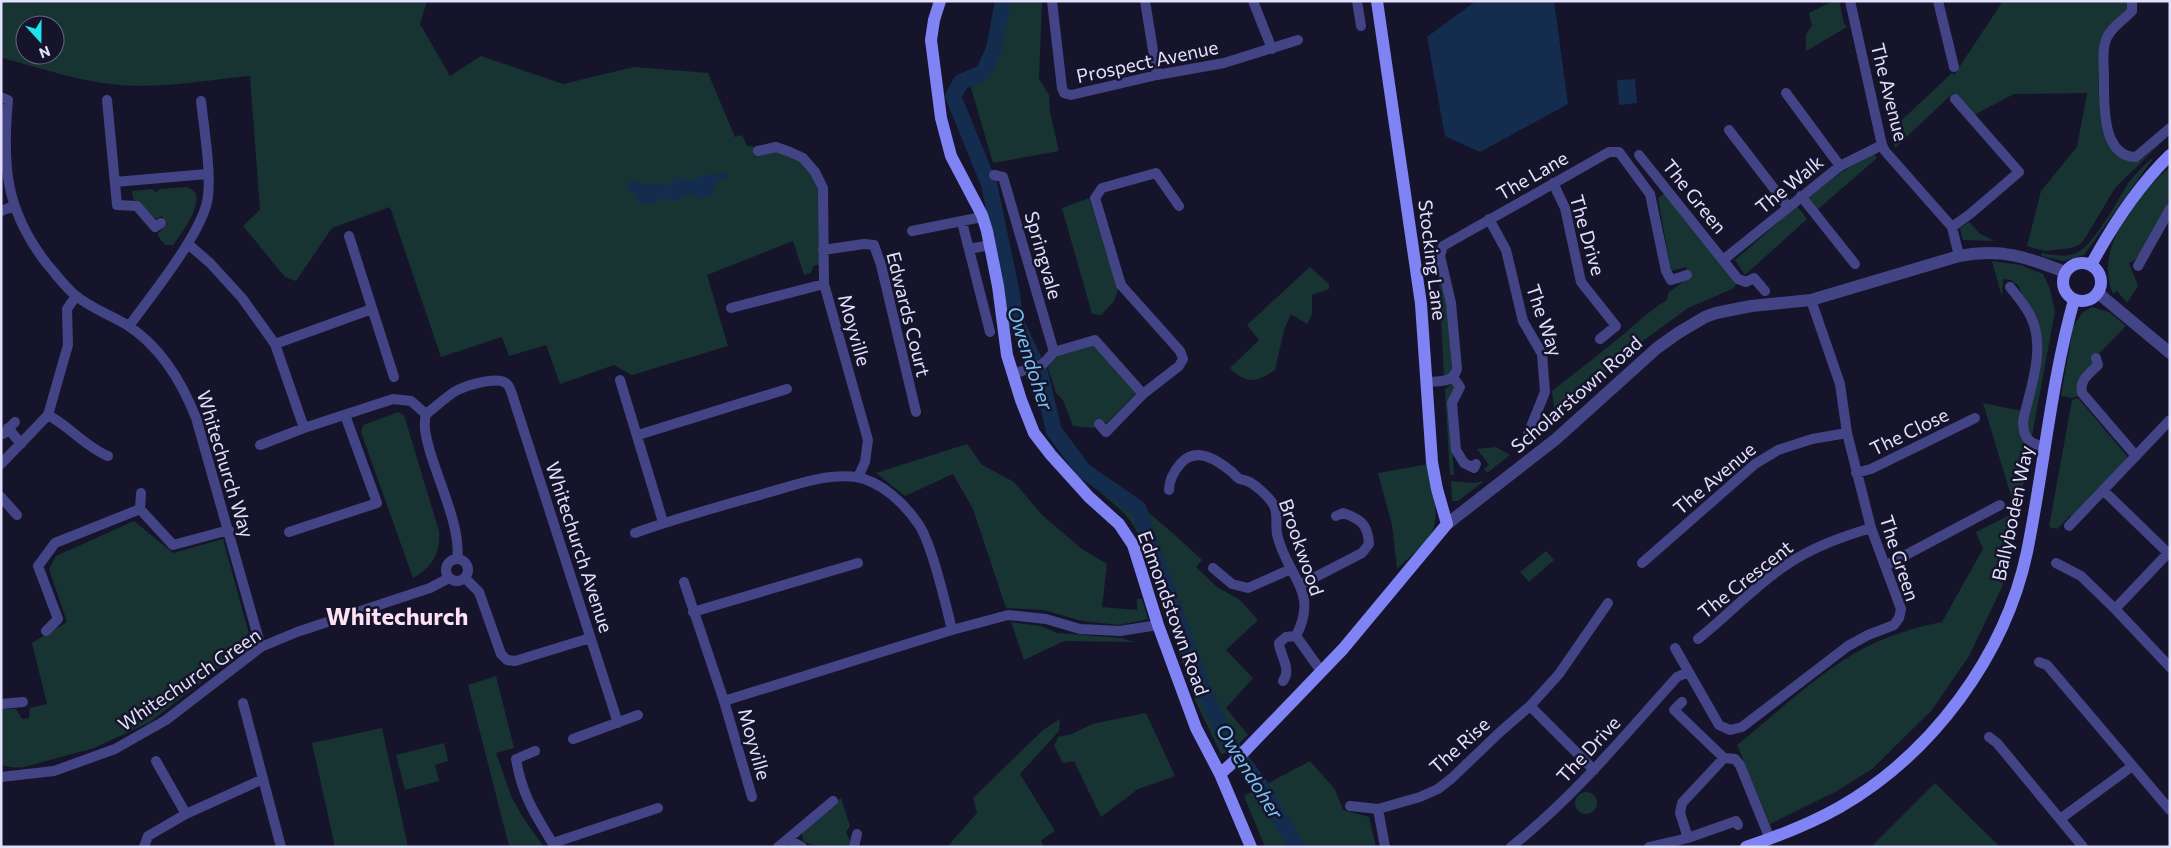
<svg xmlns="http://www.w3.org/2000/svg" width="2171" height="848" font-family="Commissioner,sans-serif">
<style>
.green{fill:#173432;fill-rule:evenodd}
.water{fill:#142d4e}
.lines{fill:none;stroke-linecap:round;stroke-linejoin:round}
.river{stroke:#142d4e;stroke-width:16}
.minor{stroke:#434486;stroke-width:10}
.tertiary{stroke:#434486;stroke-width:12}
.secondary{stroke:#7f83f4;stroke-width:12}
.labels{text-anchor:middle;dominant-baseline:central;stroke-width:5;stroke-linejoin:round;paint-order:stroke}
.street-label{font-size:19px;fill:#e2e0fc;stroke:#16142b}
.water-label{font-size:20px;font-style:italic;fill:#77c1f4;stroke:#16142b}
.district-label{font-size:24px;font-weight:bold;fill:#fde2f4;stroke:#16142b}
</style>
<rect width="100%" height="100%" fill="#16142b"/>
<path class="green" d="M1,1H427L420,24L450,76L481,56L563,84L634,67L708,73L735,137L742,135L747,146H753L757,155L770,149L802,161L821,189V264L813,266L811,273L804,275L793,241L707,275L728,346L632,375L614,365L560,384L546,345L509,356L502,337L441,357L390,207L332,228L296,281L285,277L243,226L260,210L250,76C205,80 157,90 111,84C76,80 41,68 6,59L1,57ZM25,25H55V55H25Z
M995,1H1042L1039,79L1049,95L1050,113L1059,151L993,163L971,88C984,60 995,32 995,1Z
M1833,1H1839L1844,23L1847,27L1806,51V34L1812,26L1809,13Z
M2003,1H2127L2128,8L2103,35L2100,42C2100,64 2095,117 2105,135C2109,144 2119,151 2125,159L2140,161L2170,134L2115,188L2084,240L2079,245L2071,248L2045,251L2027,246L2041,191L2077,147L2087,93L2014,94L1974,115L1953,93L1895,148L1890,131L1952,73L1954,75Z
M1874,154L1877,158L1816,211L1806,199L1843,171Z
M2154,157L2084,255L2063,261L2041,256L2042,253C2053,255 2065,258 2076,253C2094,246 2118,199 2129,182C2136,173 2145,164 2154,157Z
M2170,167V204L2157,223L2140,257L2129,263L2138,286L2127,303L2117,291L2113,294C2093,249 2137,194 2170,167Z
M187,187C190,189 195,191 196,194C200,209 181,234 173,245H165L158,236V233L167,224L162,216L156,219C149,216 144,205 133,199L132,191L153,189L154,192L158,191L159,189Z
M1665,193L1737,284L1732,289L1688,308L1618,359L1591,388L1555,418L1552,391C1576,372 1601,353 1625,333C1639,321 1650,310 1667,300L1668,293L1688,278L1686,267L1671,271L1658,198Z
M1089,198L1118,290L1114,301L1101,315L1092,314L1062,208Z
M1797,206L1807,219L1745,275L1735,260Z
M1969,222L1979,233L1994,241L1963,240L1960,228Z
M1438,259L1447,302L1452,373L1444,377Z
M1992,261L2020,265L2043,274L2050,289L2055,311L2010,556L2002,587L1969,656L1932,710L1872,769L1835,792L1770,824L1737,745C1777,713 1820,671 1866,647C1890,635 1916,627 1942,622L1983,549L1976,532L2016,512L1983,403L2027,412L2040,347L2019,286L2011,280L2003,279L2002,297Z
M1310,267L1329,284V289L1312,295V314L1307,324L1291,314L1284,330L1275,370C1257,382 1247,385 1230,368L1259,340L1247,325Z
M2092,307L2109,312L2126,326L2092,361L2093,365L2077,392L2078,396L2072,398L2061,396L2073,327L2082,313Z
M1091,345L1097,347L1136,393L1107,423L1101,420L1094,428L1073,426L1063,400L1056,393L1048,368C1055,353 1075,346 1091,345Z
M1453,382L1456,385L1449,402L1454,475H1450L1445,390Z
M2078,398L2127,456L2126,461L2074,515L2070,516L2057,529L2049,527L2072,400Z
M398,412L404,415L439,531C441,553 432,568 413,578L361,432L363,425Z
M967,444L982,465L1014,482L1042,515L1082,549L1107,564L1102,607L1137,610V599H1142L1148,619L1119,625L1082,621L1044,610L1006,608L973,509L953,474L905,496L876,473Z
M1496,447L1510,455L1487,473L1484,469L1489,465L1477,449Z
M1429,464C1431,481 1439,510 1434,527C1430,541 1407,559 1397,569L1392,525L1378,473Z
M1451,481L1473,483L1484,481L1458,501H1452Z
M1109,482C1142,506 1172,532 1202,560L1196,567L1217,587L1240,600L1258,620L1226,650L1253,678L1226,708L1248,735L1230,752L1221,754L1195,700L1145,550C1132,518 1126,514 1100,492Z
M134,521L173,553L223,539L249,634L235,656L150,722L94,748L24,767C15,768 9,768 1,764V709H16L22,719L29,718L30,708L47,704L32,643L67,622L49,569L56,556Z
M1546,551L1554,560L1529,582L1520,572Z
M1011,622L1041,626L1057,633L1121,638L1134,642L1064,641L1024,660Z
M496,676L514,748L496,753L512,798L524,819L544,847H505L509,846L468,685Z
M1146,713L1175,776L1138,789L1101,817L1074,761L1063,763L1054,746L1058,737L1072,734L1092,724Z
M1060,719L1059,731L1020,774L1055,831L1041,840L1044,847H947L977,813L973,798L1043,730Z
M382,728L408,847H335L312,743Z
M444,743L448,761L435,765L439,781L405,790L396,755Z
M1310,761L1335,789L1343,810L1369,817L1376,847H1265L1244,796Z
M1935,783L2000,847H1871Z
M1575 803a11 11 0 1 1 22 0a11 11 0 1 1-22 0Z
M841,798L850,826L846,832L851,843L848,847C834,847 815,848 803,841L802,832L837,805L838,800Z"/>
<path class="water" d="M1476,1H1554L1568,104L1480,152L1445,136L1427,37Z
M1635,79L1637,103L1619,105L1617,80Z
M723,172H726L728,178C715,182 716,179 712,194L703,199L689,193L675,202L669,198L661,199L652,204L638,203L635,194L629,191L626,186L630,180L644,184L656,183L667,186L678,177L692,182L700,174L714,175Z"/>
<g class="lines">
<path class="river" d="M1003,1L994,49L983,73L961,82L953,96L989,184L1011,289L1016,322L1040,373L1054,431L1084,471L1138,508L1202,687L1229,743L1260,785L1297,847"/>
<path class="minor" d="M1052,1L1062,88L1064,93L1071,95L1157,75L1224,63L1298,40
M1145,1L1157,75
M1253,1L1272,49
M1357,1L1361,26
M1850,1L1882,145L1885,151L1952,227L1959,256
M1938,1L1954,67
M2132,1V11C2123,21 2108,29 2105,43C2102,54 2104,67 2104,78C2104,101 2101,157 2136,157L2170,128
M1786,93L1840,166
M1,97L8,100C2,165 5,210 47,264C56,274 64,286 75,295C90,308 111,315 127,325C161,347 182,382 196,418L261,647
M107,100L117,205L137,206L155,227L161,223
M1729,130L1788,207
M758,151L776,147L790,152L803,158L815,172L823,188L824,284
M1639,155L1738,279L1746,282L1754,278L1765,291
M994,175L1003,177L1054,352
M115,182L207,174
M1553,183L1565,208L1581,282L1616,326L1600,339
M1801,196L1855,264
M1,211L14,206
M1489,219L1506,250L1523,321L1542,354L1545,392L1528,434
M963,226L990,332
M1952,227L1970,214L2019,172L1955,99
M912,231L982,217
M349,236L394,377
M188,244L210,263L242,298L275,344L304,428
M969,249L990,245
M823,250L864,244L874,245L881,265L916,412
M1723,260L1840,166L1882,145
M2138,266L2170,209
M2010,287C2017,296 2025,305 2030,315C2047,348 2030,388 2023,421C2023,438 2028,443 2045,447
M731,308L824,284L868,440L865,462L858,477
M129,326C150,297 205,230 208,196C211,170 204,128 201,101
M275,344L372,309
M2096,358L2098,365C2089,374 2079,380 2082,393L2136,456
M1013,374L1043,364L1054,352L1095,340L1143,394
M1453,377L1460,387L1452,403L1456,450L1464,463L1474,468L1476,464
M620,380L663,522
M1427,382C1440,381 1453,383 1457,369L1451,303L1440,256L1443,246L1609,152H1619L1650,194L1666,271L1671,280L1687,275
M426,414C435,407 444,399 454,392C464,386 498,375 507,384C509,386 511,391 512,394L618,723
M426,414C423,427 426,436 429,448C437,478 462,530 457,559
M48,415C69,426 86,447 108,456
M1099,424L1106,432L1143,394L1179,366L1183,359L1180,351L1121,285L1095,198L1102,188L1156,173L1179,206
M8,428L21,444
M3,434L15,422
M638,435L787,389
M260,445L304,428L393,399L411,401L426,414
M1,464L48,415L68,345L67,309L76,296
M1856,473L1871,469L1975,418
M1169,490C1169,479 1174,471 1181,463C1197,446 1217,460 1232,472C1234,474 1237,478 1240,479C1242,480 1245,480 1247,481C1255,484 1268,496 1273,504C1279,513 1275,524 1277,534C1286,576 1320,590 1296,636L1321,671
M2103,490L2168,553
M1,497L17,515
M140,509L141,493
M2069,526L2170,420
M289,532L377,503L345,415
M635,533C677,518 720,506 763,494C792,486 825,473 856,477C881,481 905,504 919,525C932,544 946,605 952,630
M446 570a11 11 0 1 1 22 0a11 11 0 1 1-22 0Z
M1642,563L1755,464L1778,450L1812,439L1847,433
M2056,563L2081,576L2115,609L2170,667
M1885,566L2000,505
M1213,568L1232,584L1248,588L1291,569
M465,578L479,592L501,654L507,660L515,661L590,638
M684,582L724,701L752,797
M1300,585L1362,553L1369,544C1368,525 1361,519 1343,513L1336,516
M2115,609L2170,551
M693,612L858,563
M46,631L58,619L38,566L55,543L140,509L173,545L229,530
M1698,639C1728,615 1755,586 1786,565C1813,547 1841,537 1871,528
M1675,648L1719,725L1730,730L1742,727L1848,646L1868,635L1894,625L1899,618L1901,609L1871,528L1847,433L1840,384L1811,300
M2039,662L2047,665L2170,810
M1283,681C1292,669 1280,656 1279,643L1286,637L1296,636
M724,701L952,630L1008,615L1046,619L1080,629L1120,631L1158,625
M1682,702L1674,710L1724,758L1735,759L1740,765L1770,839
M243,703L281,847
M1,704L23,702
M1530,706L1559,674L1608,603
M1989,737L1997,743L2083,847
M573,739L638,715
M535,751L516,759C522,796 536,816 555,847
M156,761L186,814
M1,777L54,771L115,749L166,720L261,647L297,632L430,588L449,578
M1350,806L1378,809L1420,797L1438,789L1452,778L1500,732L1530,706L1594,770
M1378,809L1385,847
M2060,819L2131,767
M1688,838L1736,821L1738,825
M788,839L802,847
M553,843L658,808
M144,847L148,836L186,814L263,779
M778,847L833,801
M854,847L857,834
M1511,847C1574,797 1624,736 1677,677L1688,672
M1649,847L1688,838L1680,813L1682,803L1724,758"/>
<path class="tertiary" d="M2098,293L2170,353
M1447,524L1556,439L1657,348L1678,333L1705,317L1716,313L1751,306L1811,300L1959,256C2001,248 2027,257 2065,272"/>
<path class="secondary" d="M940,1L934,20L931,40L941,118L951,156L982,215L987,231L998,286L1007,355L1021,400L1034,433L1051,455L1089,497L1119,524L1133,545L1158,625L1196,728L1220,774L1251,847
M2063 282a19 19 0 1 1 38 0a19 19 0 1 1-38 0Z
M2091,265C2113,224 2137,187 2170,155
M1220,774L1238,758L1343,649L1447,524L1437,489L1432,462L1421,304L1377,1
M1746,847C1779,836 1810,824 1840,807C1932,754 2005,656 2027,552C2044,468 2051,382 2074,300"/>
</g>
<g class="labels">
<g class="street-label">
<text transform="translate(1147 61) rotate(-12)">Prospect Avenue</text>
<text transform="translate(1890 92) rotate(76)">The Avenue</text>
<text transform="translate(1532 175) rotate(-30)">The Lane</text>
<text transform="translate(1789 184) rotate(-39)">The Walk</text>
<text transform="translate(1695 196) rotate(51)">The Green</text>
<text transform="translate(1588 235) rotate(74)">The Drive</text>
<text transform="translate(1044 255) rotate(74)">Springvale</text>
<text transform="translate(1433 260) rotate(83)">Stocking Lane</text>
<text transform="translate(909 314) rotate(76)">Edwards Court</text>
<text transform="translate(1545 320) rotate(71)">The Way</text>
<text transform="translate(855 330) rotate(74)">Moyville</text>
<text transform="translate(1576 394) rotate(-41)">Scholarstown Road</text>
<text transform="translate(1909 431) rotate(-26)">The Close</text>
<text transform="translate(226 464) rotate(73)">Whitechurch Way</text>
<text transform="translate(1714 478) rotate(-40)">The Avenue</text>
<text transform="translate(2012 513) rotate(-78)">Ballyboden Way</text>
<text transform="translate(580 547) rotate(72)">Whitechurch Avenue</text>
<text transform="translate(1302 547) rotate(71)">Brookwood</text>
<text transform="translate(1900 558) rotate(72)">The Green</text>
<text transform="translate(1745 579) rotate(-38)">The Crescent</text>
<text transform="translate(1174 613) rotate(70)">Edmondstown Road</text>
<text transform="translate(189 679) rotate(-34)">Whitechurch Green</text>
<text transform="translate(755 744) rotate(74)">Moyville</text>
<text transform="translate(1459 745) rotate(-42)">The Rise</text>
<text transform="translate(1588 749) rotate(-47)">The Drive</text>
</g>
<g class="water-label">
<text transform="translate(1031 358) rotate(72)">Owendoher</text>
<text transform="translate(1250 771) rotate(58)">Owendoher</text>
</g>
<g class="district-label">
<text x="397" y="615">Whitechurch</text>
</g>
</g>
<rect width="2171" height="848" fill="none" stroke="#e2e0fc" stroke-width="5"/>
<g transform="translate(40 40) rotate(159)"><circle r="24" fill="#16142b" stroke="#68667f"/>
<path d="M0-4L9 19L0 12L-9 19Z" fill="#1ce3ec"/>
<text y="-8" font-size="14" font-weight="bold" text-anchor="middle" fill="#e2e0fc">N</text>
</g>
</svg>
